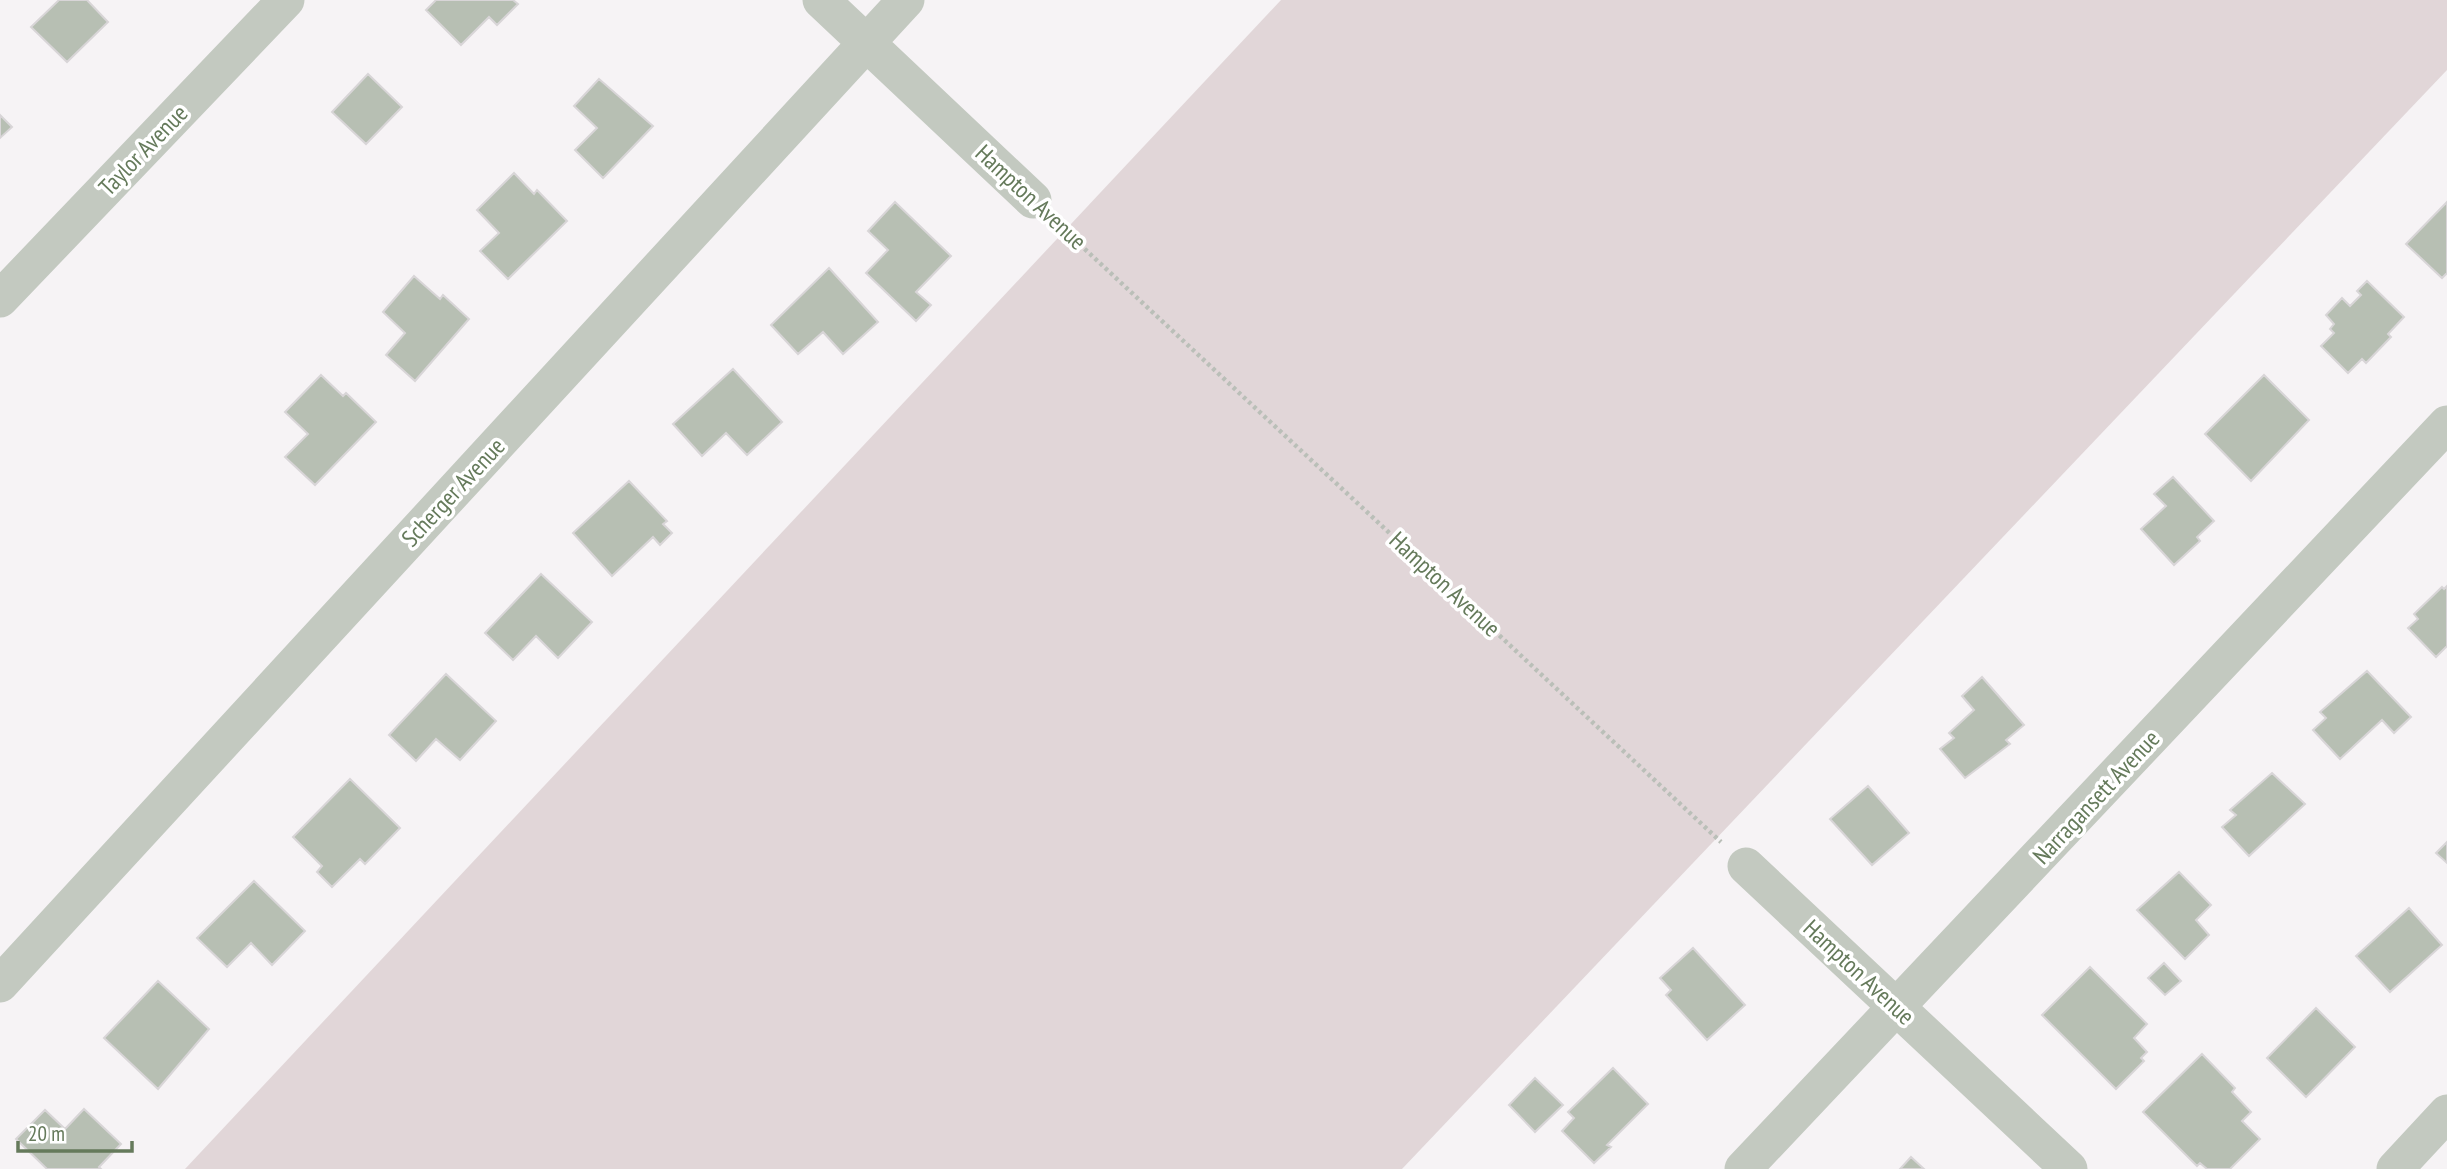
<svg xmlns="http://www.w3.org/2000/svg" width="2447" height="1169" font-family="'PT Sans Narrow',sans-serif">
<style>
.green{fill:#e1d6d8}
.building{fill:#b7bfb3;stroke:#d8d5d7;stroke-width:2}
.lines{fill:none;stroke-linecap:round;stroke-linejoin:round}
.path{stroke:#babfb8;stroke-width:4.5;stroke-dasharray:3.5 3.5;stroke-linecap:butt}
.street{stroke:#c3c9c0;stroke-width:37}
.labels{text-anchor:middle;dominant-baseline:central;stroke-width:7;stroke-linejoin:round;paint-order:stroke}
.street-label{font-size:24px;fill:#657a5b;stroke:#fff}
</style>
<rect width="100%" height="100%" fill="#f6f3f5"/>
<path class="green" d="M1281,0H2447V70L1402,1169H185Z"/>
<path class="building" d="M59,0H87L108,22L67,62L31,27Z
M436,0H513L518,4L497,25L489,17L461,45L426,10Z
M368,74L402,107L366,144L332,112Z
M599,79L653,126L603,178L575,150L597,128L574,106Z
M0,115L12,127L0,138Z
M514,173L534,194L537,190L567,221L508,279L480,251L499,233L477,210Z
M895,202L951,256L916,292L931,305L916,321L866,273L888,250L868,231Z
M2447,202V273L2442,278L2406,244Z
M829,268L878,322L843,354L823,332L798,354L771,325Z
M414,276L440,299L443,295L469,319L415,381L386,355L405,333L383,312Z
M2367,281L2404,317L2388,334L2391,337L2366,363L2362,359L2348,373L2321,346L2334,333L2330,329L2334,324L2326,315L2342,298L2350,306L2361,295L2357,291Z
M733,369L782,422L747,455L726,433L702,456L673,424Z
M321,375L343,396L346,393L376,422L315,485L285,457L308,434L285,412Z
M2264,375L2309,420L2251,481L2205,434Z
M2173,477L2214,521L2197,537L2200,541L2174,565L2141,529L2166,506L2154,494Z
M629,481L667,521L663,524L672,533L660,545L653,537L612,576L573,533Z
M541,574L592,622L558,658L536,636L513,660L485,633Z
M2447,586V646L2436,657L2408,628L2418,619L2414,614L2442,587L2444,589Z
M2367,671L2411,717L2394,733L2382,720L2340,759L2313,730L2326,718L2320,712Z
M446,674L496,721L460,760L436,739L416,761L389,735Z
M1982,677L2024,725L2006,740L2010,744L1965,778L1940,749L1954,738L1949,733L1974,710L1962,696Z
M2272,773L2305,804L2249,856L2222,827L2236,815L2230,810Z
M350,779L400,828L365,864L360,859L332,887L317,872L322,866L293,837Z
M1868,786L1909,833L1872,865L1830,819Z
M2447,842V863L2436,853Z
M2179,872L2211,905L2196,920L2209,935L2185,959L2137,910Z
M254,881L305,931L272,965L251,943L227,967L197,938Z
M2409,908L2442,945L2390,992L2356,956Z
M1693,948L1745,1005L1707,1040L1666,995L1671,990L1660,978Z
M2164,963L2181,981L2165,995L2148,978Z
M2090,967L2147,1024L2134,1038L2147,1052L2141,1058L2144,1061L2116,1089L2042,1015Z
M158,981L209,1029L158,1089L104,1038Z
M2316,1008L2355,1047L2306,1097L2267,1058Z
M2202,1054L2235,1088L2232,1092L2251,1112L2242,1121L2260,1139L2230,1169H2207L2200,1163L2197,1166L2143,1112Z
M1613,1068L1648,1104L1607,1145L1611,1147L1594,1163L1562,1131L1574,1118L1568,1112Z
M1535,1078L1563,1105L1535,1132L1509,1105Z
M84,1109L121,1144L99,1167L101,1169H47L16,1139L45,1110L65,1129Z
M1911,1157L1924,1169H1900Z"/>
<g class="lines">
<path class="path" d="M1059,225L1721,842"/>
<path class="street" d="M821,0L1033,200
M0,299L286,0
M1746,866L2069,1169
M0,984L906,0
M1743,1169L2447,424
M2395,1169L2447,1113"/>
</g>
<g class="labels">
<g class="street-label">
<text transform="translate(143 150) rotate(-46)">Taylor Avenue</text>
<text transform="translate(1031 197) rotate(43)">Hampton Avenue</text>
<text transform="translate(453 492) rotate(-47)">Scherger Avenue</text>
<text transform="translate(1445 584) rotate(43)">Hampton Avenue</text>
<text transform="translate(2096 797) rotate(-47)">Narragansett Avenue</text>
<text transform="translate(1859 972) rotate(43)">Hampton Avenue</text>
</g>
</g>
<path d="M18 1141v10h114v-10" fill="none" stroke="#657a5b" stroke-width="3.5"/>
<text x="28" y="1141" font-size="21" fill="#657a5b" stroke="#ffffff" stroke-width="5" paint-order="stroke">20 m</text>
</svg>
